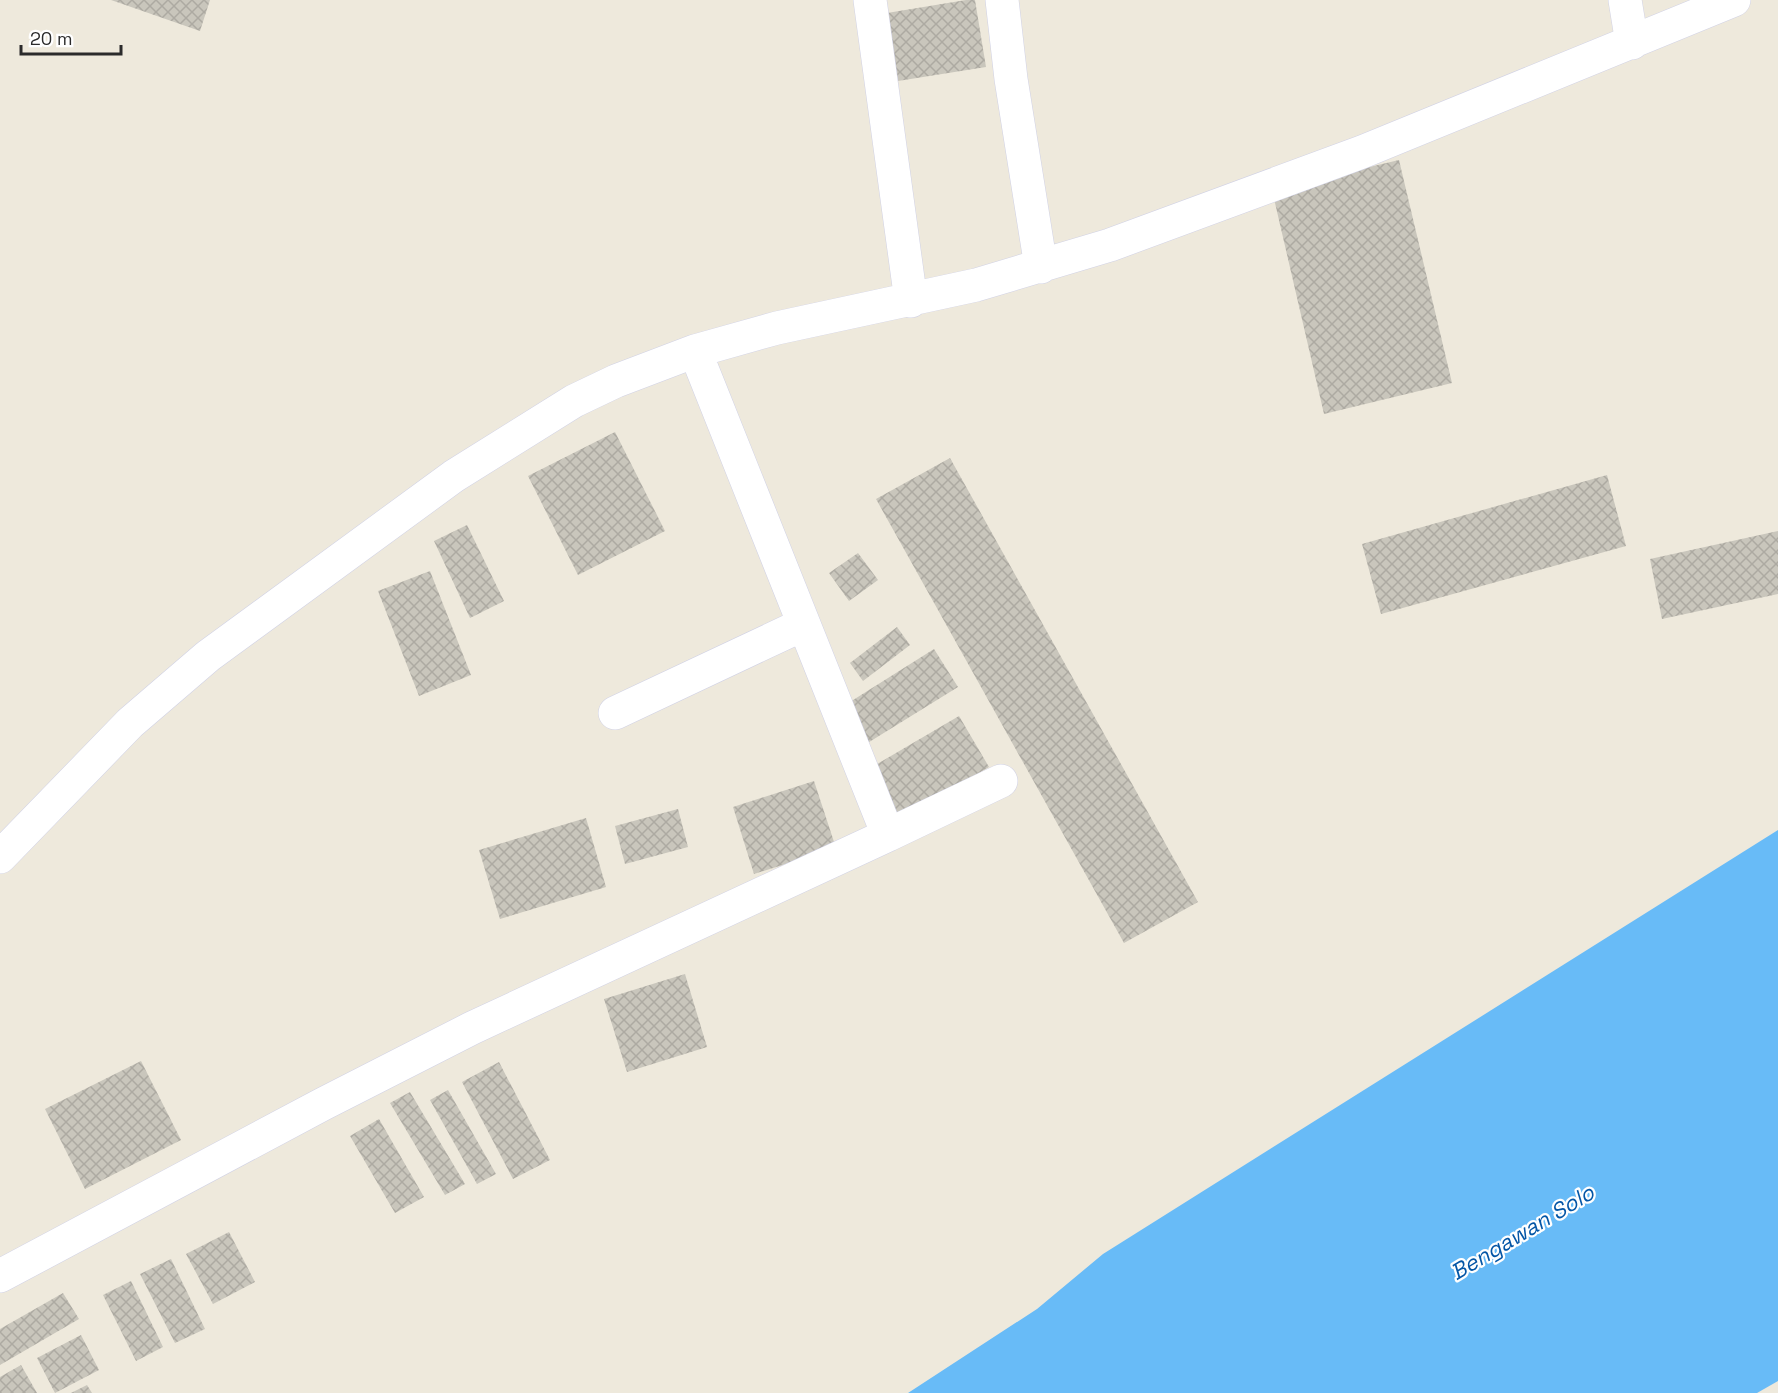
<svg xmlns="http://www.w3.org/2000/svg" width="1778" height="1393" font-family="'Space Grotesk',sans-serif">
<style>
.water{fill:#68bbf7}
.building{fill:url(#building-cross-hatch)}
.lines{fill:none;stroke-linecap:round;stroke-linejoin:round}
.minor-casing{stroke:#d1d2e5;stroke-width:34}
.minor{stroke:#fff;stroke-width:33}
.labels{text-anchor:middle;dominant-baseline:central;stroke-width:4.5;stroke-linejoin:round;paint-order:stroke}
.water-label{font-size:22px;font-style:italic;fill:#0456a6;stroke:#fff}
</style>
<defs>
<pattern id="building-cross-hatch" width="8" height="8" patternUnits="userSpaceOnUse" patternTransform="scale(1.5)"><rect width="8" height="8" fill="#c9c6bc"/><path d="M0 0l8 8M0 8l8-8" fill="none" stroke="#adaaa2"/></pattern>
</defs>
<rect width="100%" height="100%" fill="#eee9dc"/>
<path class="water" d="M1778,830V1381L1757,1393H908L1037,1309L1103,1254Z"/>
<path class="building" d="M111,0H210L200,31Z
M966,0H975L986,67L898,81L887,13Z
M1399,160L1452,383L1324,414L1272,190Z
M615,432L665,531L578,575L528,476Z
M950,458L1198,902L1124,943L876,499Z
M1607,475L1626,546L1381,614L1362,544Z
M467,525L504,601L470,618L434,541Z
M1778,531V594L1662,619L1650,559Z
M858,553L878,580L849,601L829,573Z
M430,571L471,675L419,696L378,591Z
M897,627L910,645L863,681L850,663Z
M934,649L958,687L866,744L842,707Z
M959,716L989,767L898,821L867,770Z
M814,781L836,848L754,874L733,807Z
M678,809L688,847L625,864L615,826Z
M586,818L606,887L500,919L479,850Z
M685,974L707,1047L627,1072L604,999Z
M141,1061L181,1140L85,1189L45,1109Z
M499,1062L550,1160L513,1179L462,1082Z
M448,1090L496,1174L477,1184L430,1100Z
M410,1092L465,1184L445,1195L390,1103Z
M379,1119L424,1197L395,1213L350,1136Z
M229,1232L255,1282L213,1304L186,1254Z
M171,1259L205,1329L175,1343L140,1274Z
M131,1281L163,1347L136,1361L103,1295Z
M63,1293L79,1319L0,1365V1329Z
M81,1335L99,1370L55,1393L37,1358Z
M21,1365L37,1393H0V1377Z
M87,1385L92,1393H71Z"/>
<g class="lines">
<defs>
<path id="minor" d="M870,0L911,301
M1002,0L1011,79L1041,267
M1625,0L1632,43
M615,713L802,625
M888,835L1001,781
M0,857L130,723L208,656L454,476L574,401L616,381L695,351L777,328L976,285L1110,245L1362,152L1734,0
M0,1276L323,1104L472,1028L888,835L695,351"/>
</defs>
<use href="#minor" class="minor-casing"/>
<use href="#minor" class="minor"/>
</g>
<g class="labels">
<g class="water-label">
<text transform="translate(1522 1232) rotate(-31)">Bengawan Solo</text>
</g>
</g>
<path d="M21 45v9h100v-9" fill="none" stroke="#2b2b2b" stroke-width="3"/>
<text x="30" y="45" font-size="18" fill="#2b2b2b" stroke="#ffffff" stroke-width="4.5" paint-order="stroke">20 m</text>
</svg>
